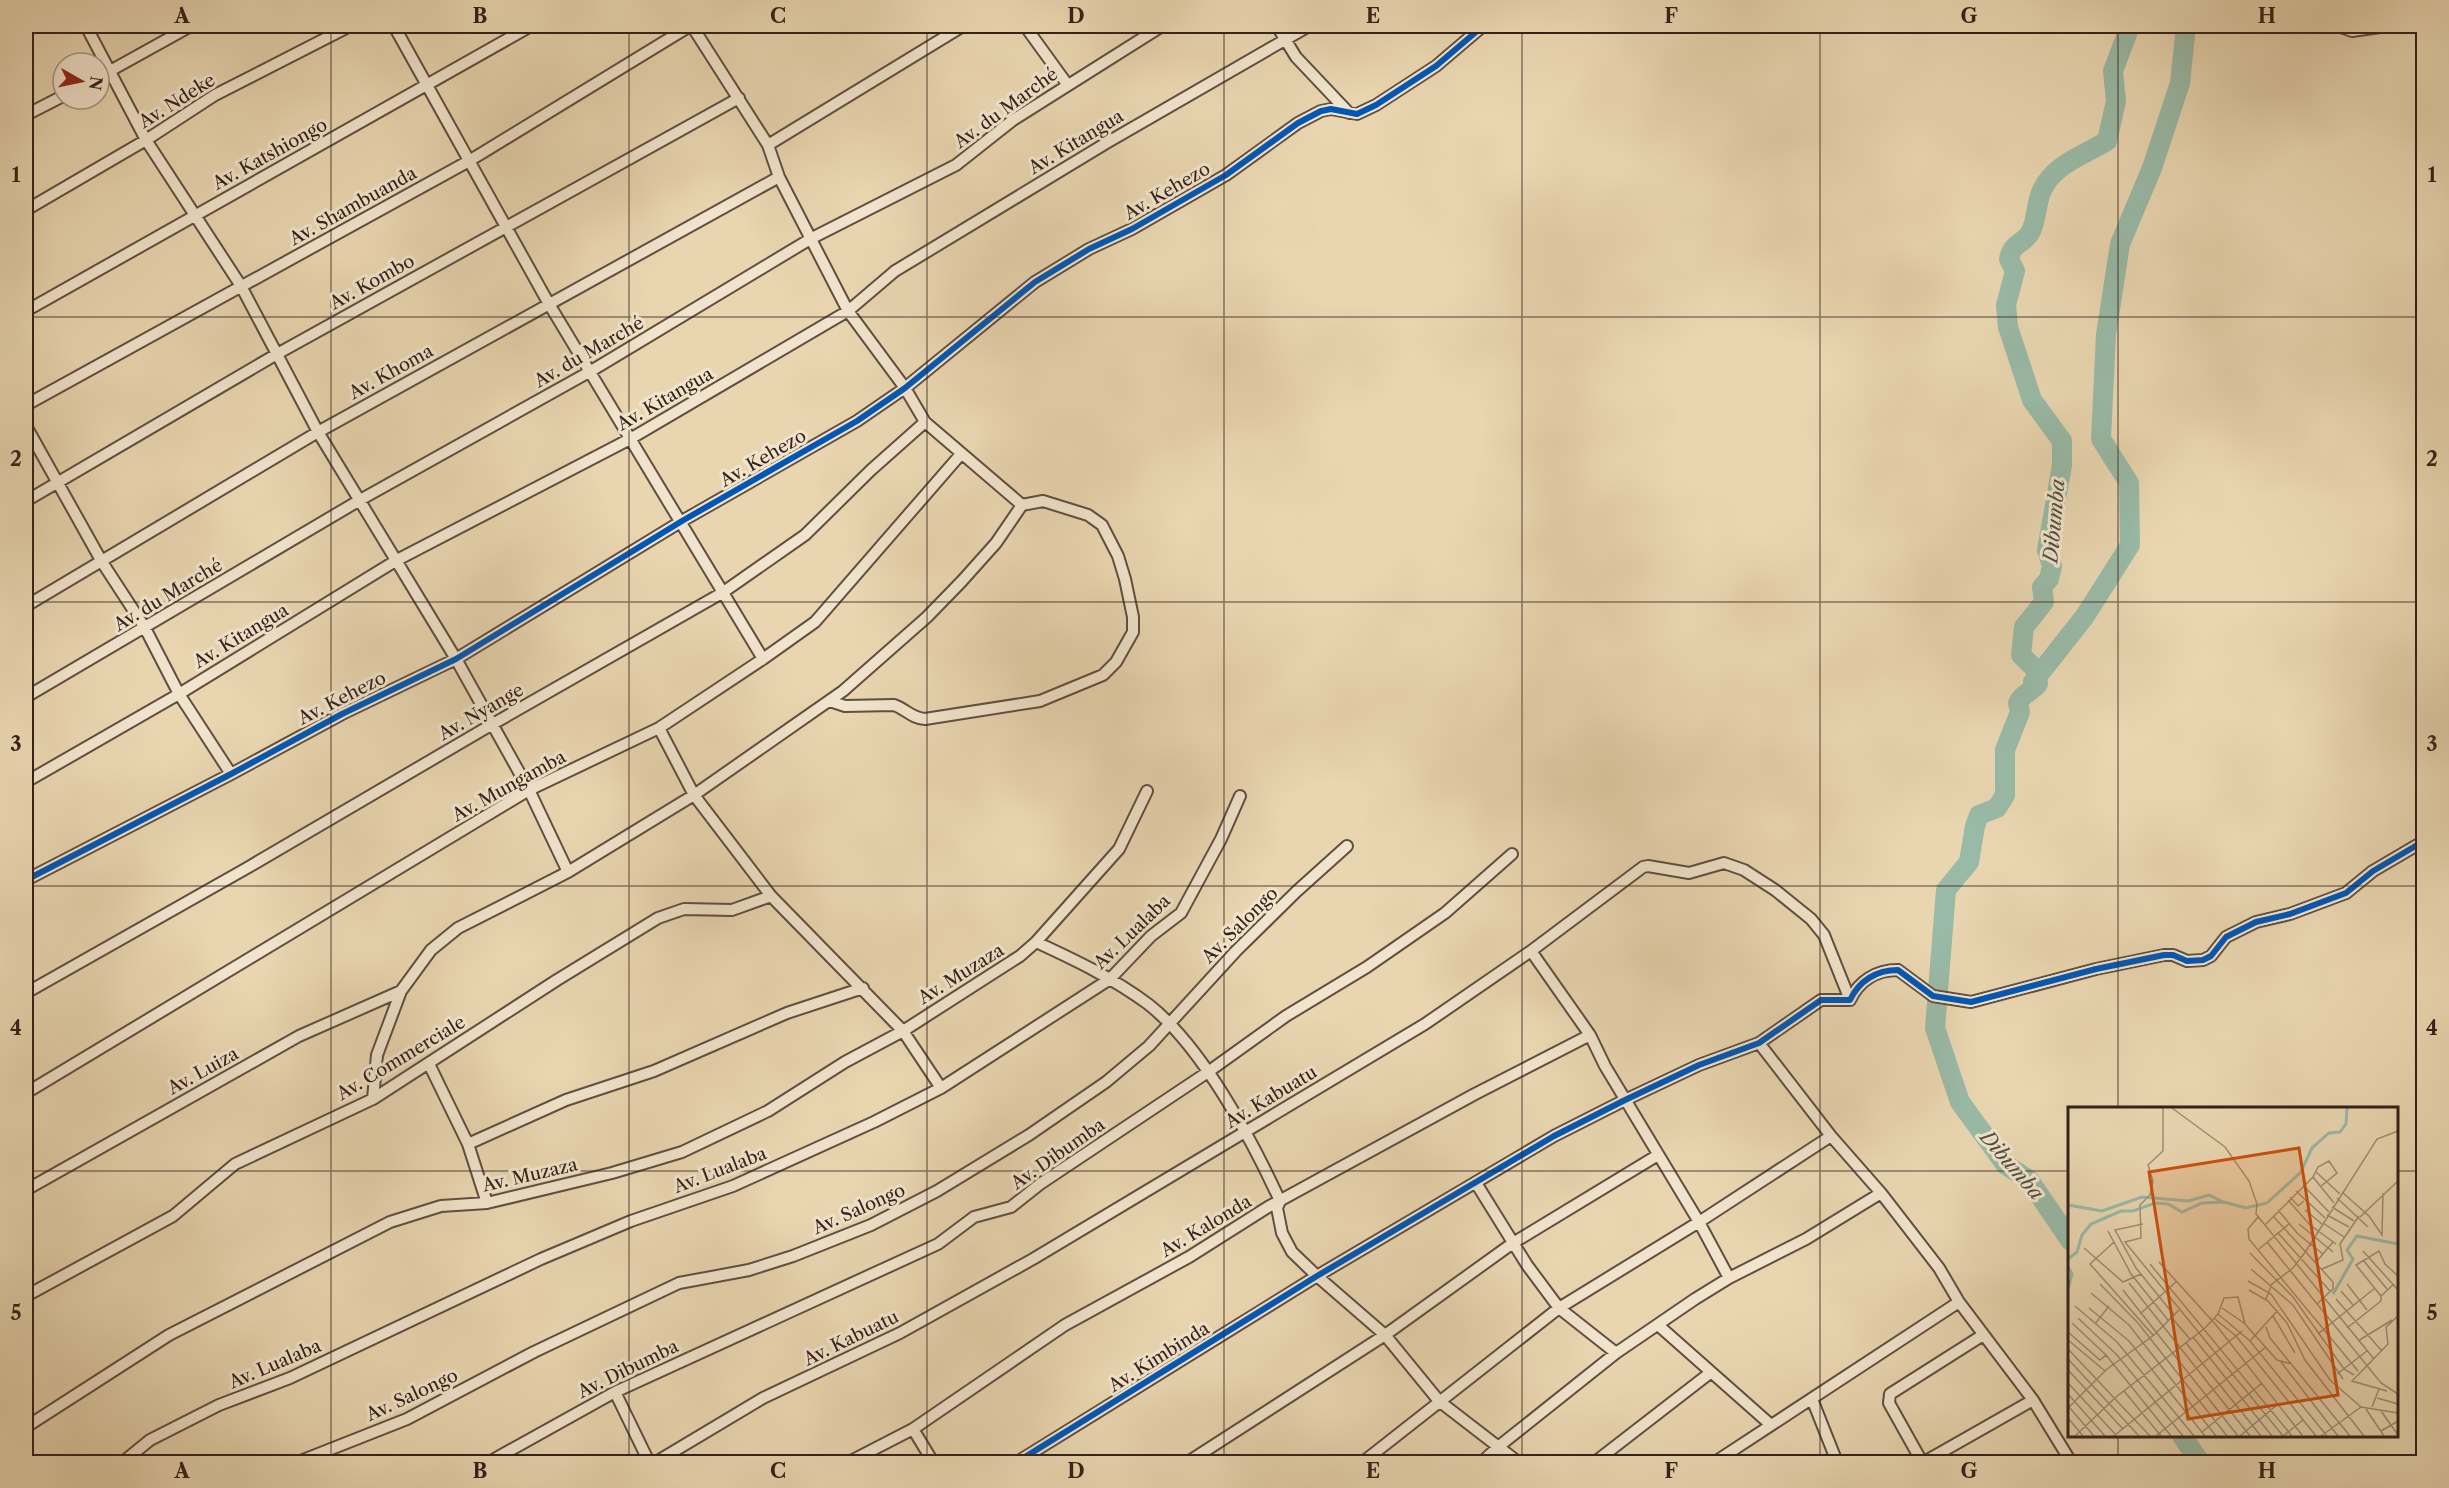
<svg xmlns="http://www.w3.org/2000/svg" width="2449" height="1488" font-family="'Libre Caslon Text',serif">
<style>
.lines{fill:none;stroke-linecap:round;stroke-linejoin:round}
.river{stroke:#99baa7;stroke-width:20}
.street-casing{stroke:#604e40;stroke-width:14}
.street{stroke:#f1e4cc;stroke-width:10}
.cycleway-casing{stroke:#f1e4cc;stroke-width:10}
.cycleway{stroke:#0057b8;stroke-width:6}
.grid{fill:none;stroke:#33211a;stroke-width:1.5;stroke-opacity:0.55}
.labels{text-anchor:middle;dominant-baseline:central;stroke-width:6;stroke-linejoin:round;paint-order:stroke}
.street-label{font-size:18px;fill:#33211a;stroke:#f1e4cc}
.water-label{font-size:20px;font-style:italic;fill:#524f44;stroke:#f1e4cc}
.inset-river{fill:none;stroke:#99baa7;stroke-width:3}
.inset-road{fill:none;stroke:#a08e75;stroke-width:1.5}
.view{fill:#cd510e;fill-opacity:0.15;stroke:#cd510e;stroke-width:3}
.inset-edge{fill:none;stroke:#33211a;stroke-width:3}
.neatline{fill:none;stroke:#33211a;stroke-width:2}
.grid-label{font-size:20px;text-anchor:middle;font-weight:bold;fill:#33211a}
</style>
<rect width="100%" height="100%" fill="#e9d6b1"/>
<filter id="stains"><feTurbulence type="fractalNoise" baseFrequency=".00333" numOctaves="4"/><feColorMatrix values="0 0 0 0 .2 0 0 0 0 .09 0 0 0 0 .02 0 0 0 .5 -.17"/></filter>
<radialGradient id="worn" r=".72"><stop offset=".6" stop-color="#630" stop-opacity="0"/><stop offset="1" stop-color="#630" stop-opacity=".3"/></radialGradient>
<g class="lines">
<path class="river" d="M2033,682L2085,616L2130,545L2129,483L2101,439L2106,335L2120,244L2152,168L2180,83L2186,26
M2070,1240L2029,1180L2006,1165L1960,1102L1935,1028L1946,890L1969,862L1975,826L1979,815L1997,808L2005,795V750L2020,712L2018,703C2022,694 2031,692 2038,684L2037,671L2021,655L2024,627L2044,602L2042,587L2049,579L2052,566L2047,550L2062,465V441L2032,400L2008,327L2006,305L2015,271L2009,259C2012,242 2025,244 2031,231C2037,219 2036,203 2042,190C2054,164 2084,155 2107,141L2116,101L2113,71L2130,26
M2182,1436L2200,1462"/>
<defs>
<path id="street" d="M86,26L146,140L241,286L318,432L456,659L529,790L568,872
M394,26L549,304L763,659
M692,26L768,145L779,177L848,311L905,388L925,422L1022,505
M1025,26L1067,84
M1277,26L1296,57L1349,113
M2338,26L2352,31L2387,26
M99,77L191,26
M26,115L63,96
M768,145L963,26
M26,210L146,140L215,95L350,26
M26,311L531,26
M26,405L469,161L690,26
M26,426L102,562L145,628L179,694L231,774
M26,501L277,354L739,98
M26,606L318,432L779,177
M26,697L360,500L591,371L812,238L956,165L1013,120L1162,26
M659,728L694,795L771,896L903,1031L941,1088
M26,782L179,694L397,560L630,439L848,311L895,271L1108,142L1309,26
M26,880L231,774L342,714L456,659L682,521L857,421L905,388L1035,282L1089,249L1132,229L1226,175L1298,123L1321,111L1331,109L1357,114L1376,105L1436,66L1483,26
M1036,942C1075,960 1113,978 1148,1004C1202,1046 1252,1140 1280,1201L1277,1208L1282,1233L1292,1252L1317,1276L1385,1335L1439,1401L1518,1462
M1531,951L1590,1035L1605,1066L1699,1222L1729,1278
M26,993L247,868L491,725L722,593L805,535L871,470L925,422
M1759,1043L1831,1136L1881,1193L1939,1268L1959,1302L2033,1400L2071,1462
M429,1064L468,1144L487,1203
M26,1093L529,790L659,728L763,659L815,622L961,454
M373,1099L377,1055L401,991L431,950L458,928L568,872L694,795L843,691L927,617L962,581L996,543L1022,505L1043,501L1088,515L1102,525L1118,556L1125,579L1133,617V632L1116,662L1103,675L1040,701L925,719C911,718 906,709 894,705L845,706L830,701
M468,1144L566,1100L654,1071L787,1013L863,988
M1476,1183L1527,1265L1559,1308L1616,1353
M26,1190L299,1036L401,991
M26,1296L173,1216L235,1164L373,1099L557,980L658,918L684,909L732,910L771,896
M1658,1325L1771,1425
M615,1392L649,1462
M1812,1399L1837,1462
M26,1427L169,1335L390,1222L441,1206L487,1203L612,1173L682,1152L768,1111L845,1062L903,1031L1020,956L1036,942L1119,849L1147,791
M913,1429L933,1462
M123,1462L150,1440L219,1405L290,1378L541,1259L631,1221L733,1186L874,1122L941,1088L1110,979L1151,936L1181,913L1221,839L1240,796
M298,1462L407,1419L534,1352L679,1283L749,1270L793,1256L871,1225L937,1191L1029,1135L1106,1082L1149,1046L1236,951L1297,891L1347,846
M489,1462L615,1392L938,1244L974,1217L1011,1207L1040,1184L1208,1072L1286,1016L1367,967L1445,913L1512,854
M656,1462L763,1398L900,1333L1033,1259L1425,1024L1531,951L1643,867L1648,866L1689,873L1724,863L1744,870L1775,890L1811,919L1824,935L1850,1000
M849,1462L913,1429L1065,1325L1189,1257L1268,1207L1475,1094L1590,1035
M1017,1462L1317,1276L1554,1136L1625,1100L1699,1065L1759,1043L1821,1000H1850C1859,981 1876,970 1898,970L1933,996L1971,1002L2096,969L2164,955H2173L2187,961L2203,960L2211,956L2226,937L2256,922L2290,914L2346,893L2373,871L2424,841
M1188,1462L1385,1335L1513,1243L1658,1155
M1363,1462L1559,1308L1699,1222L1831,1136
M1482,1462L1498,1447L1616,1353L1695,1299L1729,1278L1806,1239L1881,1193
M1595,1462L1710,1373
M1715,1462L1959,1302
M1922,1462L1889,1403L1890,1394L1983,1335
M1924,1462L2033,1400"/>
</defs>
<use href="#street" class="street-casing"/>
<use href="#street" class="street"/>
<defs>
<path id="cycleway" d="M26,880L231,774L342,714L456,659L682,521L857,421L905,388L1035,282L1089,249L1132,229L1226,175L1298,123L1321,111L1331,109L1357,114L1376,105L1436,66L1483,26
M1017,1462L1317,1276L1554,1136L1625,1100L1699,1065L1759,1043L1821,1000H1850C1859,981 1876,970 1898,970L1933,996L1971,1002L2096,969L2164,955H2173L2187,961L2203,960L2211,956L2226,937L2256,922L2290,914L2346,893L2373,871L2424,841"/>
</defs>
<use href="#cycleway" class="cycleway-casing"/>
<use href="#cycleway" class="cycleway"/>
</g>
<path class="grid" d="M331,26V1462M629,26V1462M927,26V1462M1224,26V1462M1522,26V1462M1820,26V1462M2118,26V1108M26,317H2424M26,602H2424M26,886H2424M26,1171H2070M2396,1171H2424M2118,1436V1462"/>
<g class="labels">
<g class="street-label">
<text transform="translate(177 101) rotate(-32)">Av. Ndeke</text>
<text transform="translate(1006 108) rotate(-36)">Av. du Marché</text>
<text transform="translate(1076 142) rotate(-31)">Av. Kitangua</text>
<text transform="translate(270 154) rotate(-29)">Av. Katshiongo</text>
<text transform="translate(1167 191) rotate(-30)">Av. Kehezo</text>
<text transform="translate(353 206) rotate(-29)">Av. Shambuanda</text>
<text transform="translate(372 282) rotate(-29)">Av. Kombo</text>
<text transform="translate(589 352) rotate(-30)">Av. du Marché</text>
<text transform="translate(391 372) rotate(-29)">Av. Khoma</text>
<text transform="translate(665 399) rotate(-30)">Av. Kitangua</text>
<text transform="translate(763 458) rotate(-30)">Av. Kehezo</text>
<text transform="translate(168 595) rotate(-31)">Av. du Marché</text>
<text transform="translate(241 636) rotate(-31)">Av. Kitangua</text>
<text transform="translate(342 698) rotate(-27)">Av. Kehezo</text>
<text transform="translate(481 712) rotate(-30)">Av. Nyange</text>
<text transform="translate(509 786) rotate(-29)">Av. Mungamba</text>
<text transform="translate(1240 925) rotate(-45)">Av. Salongo</text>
<text transform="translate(1132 932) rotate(-44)">Av. Lualaba</text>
<text transform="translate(961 974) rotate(-32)">Av. Muzaza</text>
<text transform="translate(401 1058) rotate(-31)">Av. Commerciale</text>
<text transform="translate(203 1071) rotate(-29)">Av. Luiza</text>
<text transform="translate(1271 1097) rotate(-31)">Av. Kabuatu</text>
<text transform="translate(1058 1154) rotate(-35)">Av. Dibumba</text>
<text transform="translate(720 1170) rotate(-21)">Av. Lualaba</text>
<text transform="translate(530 1175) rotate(-13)">Av. Muzaza</text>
<text transform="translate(859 1209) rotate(-24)">Av. Salongo</text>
<text transform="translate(1206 1226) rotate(-31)">Av. Kalonda</text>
<text transform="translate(851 1338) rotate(-26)">Av. Kabuatu</text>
<text transform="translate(1159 1357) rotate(-32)">Av. Kimbinda</text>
<text transform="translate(275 1364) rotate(-23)">Av. Lualaba</text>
<text transform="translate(628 1369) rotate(-26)">Av. Dibumba</text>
<text transform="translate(412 1395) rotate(-25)">Av. Salongo</text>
</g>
<g class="water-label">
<text transform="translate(2054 521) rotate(-85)">Dibumba</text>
<text transform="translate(2012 1165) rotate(49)">Dibumba</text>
</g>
</g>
<g transform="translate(2068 1107)">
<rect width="330" height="330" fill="#e9d6b1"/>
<path class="inset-river" d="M0,98L34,104L74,90L120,94L141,88L157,96M0,152L9,145L14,128L23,117L53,104H65L87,96L100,97L114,105L134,96L156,95L178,101L199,96L233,65L244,41L261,26L272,25L278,17L279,1M0,160L4,167L0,182M265,187L285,152L279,143L289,129L330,137"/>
<path class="inset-road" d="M95,1V44L80,58L85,74L82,88L72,98L73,131L57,135L215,329L235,313M104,1L157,40L181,74L189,97L188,107L306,252M248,65L272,87M245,70L266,96M235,78L261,105M228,84L257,111M274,85L301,109L314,128L315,86M222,90L230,99L236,94M269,91L300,120M220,93L242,118L268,137M264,100L286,114M210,103L230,127L255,147M237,103L254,117M259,108L281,120M191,109L180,122L181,132L290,264M205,109L265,175V182L249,197M292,110L330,74M255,116L276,130M75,117L47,123L68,161L106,208M231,117L265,145M197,118L245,70L250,60L261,54L269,66L252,80M40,124L63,167L100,213M210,126L262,184M46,135L22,157L85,228M199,135L313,276L330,287M16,141L55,175L73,167M191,142L221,117M295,144L330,183M182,146L225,190L276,262L286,268M295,153L319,182M249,154L265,135M91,155L148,218L234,328M82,157L224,329M183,162L225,198L275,272M254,162L275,153L272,137L291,109M180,174L203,187L262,273L293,300M61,176L182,329M32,177L70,216L159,329M279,177L299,203M55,183L170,329M181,183L200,194L219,216L237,253L296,329M273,184L286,199M23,186L61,218L148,329M313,189L288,158L311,144L317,157L330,169M198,192L204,177L225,161L238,144L309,32L330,24M268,192L314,244M7,199L49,235L126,329M21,201L61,234L137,329M154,201L176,216L209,253L224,257M72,207L109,174M150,207L182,234L259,329M205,209L227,246M103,210L122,232M10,211L49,248L115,329M147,212L168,229L248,329M4,216L38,248L103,329M27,217L41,199M198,220L202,231L282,329M279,221L313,194V189L326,177M0,225L32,253L38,248M250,227L307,181M125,230L204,329M0,233L37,264M182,234L210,203M290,234L324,213M118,236L193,329M0,242L82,329M0,252L71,329M213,255L270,329M0,263L55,322M269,267L299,244M0,276L48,328M56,284L93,329M319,284L284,274L320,237L318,220L330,209M0,287L37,329M309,291L330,297M1,300L26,329M304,300L311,282M0,301L39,262L86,228L111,203M298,302L316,329M313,304L330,328M0,311L15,329M313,324L330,314M134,325L194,276M7,329L48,290L137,221L150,207L156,191L170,190L177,217M46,329L174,224M88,329L198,240M172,329L210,297M253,329L293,300L330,306"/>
<path class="view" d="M231,41L270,288L120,312L81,65Z"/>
<rect width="330" height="330" class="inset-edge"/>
</g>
<rect width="2449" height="1488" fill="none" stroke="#e9d6b1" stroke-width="66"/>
<g transform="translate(81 81) rotate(99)"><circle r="28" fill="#f1e4cc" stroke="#a59685" stroke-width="1.5"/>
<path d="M0-4.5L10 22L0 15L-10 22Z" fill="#8f2418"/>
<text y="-9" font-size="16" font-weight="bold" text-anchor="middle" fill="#33211a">N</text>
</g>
<rect x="33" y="33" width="2383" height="1422" class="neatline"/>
<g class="grid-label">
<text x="182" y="23">A</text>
<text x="480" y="23">B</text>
<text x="778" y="23">C</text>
<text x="1076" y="23">D</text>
<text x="1373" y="23">E</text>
<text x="1671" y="23">F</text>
<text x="1969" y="23">G</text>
<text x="2267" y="23">H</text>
<text x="16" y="182">1</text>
<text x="2432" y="182">1</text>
<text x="16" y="466">2</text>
<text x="2432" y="466">2</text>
<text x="16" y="751">3</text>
<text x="2432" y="751">3</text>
<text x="16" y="1035">4</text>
<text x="2432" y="1035">4</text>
<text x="16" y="1320">5</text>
<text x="2432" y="1320">5</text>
<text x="182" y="1478">A</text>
<text x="480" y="1478">B</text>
<text x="778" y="1478">C</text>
<text x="1076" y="1478">D</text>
<text x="1373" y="1478">E</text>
<text x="1671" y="1478">F</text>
<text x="1969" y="1478">G</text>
<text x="2267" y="1478">H</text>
</g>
<rect width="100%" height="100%" filter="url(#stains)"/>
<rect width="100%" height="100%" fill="url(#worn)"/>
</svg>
